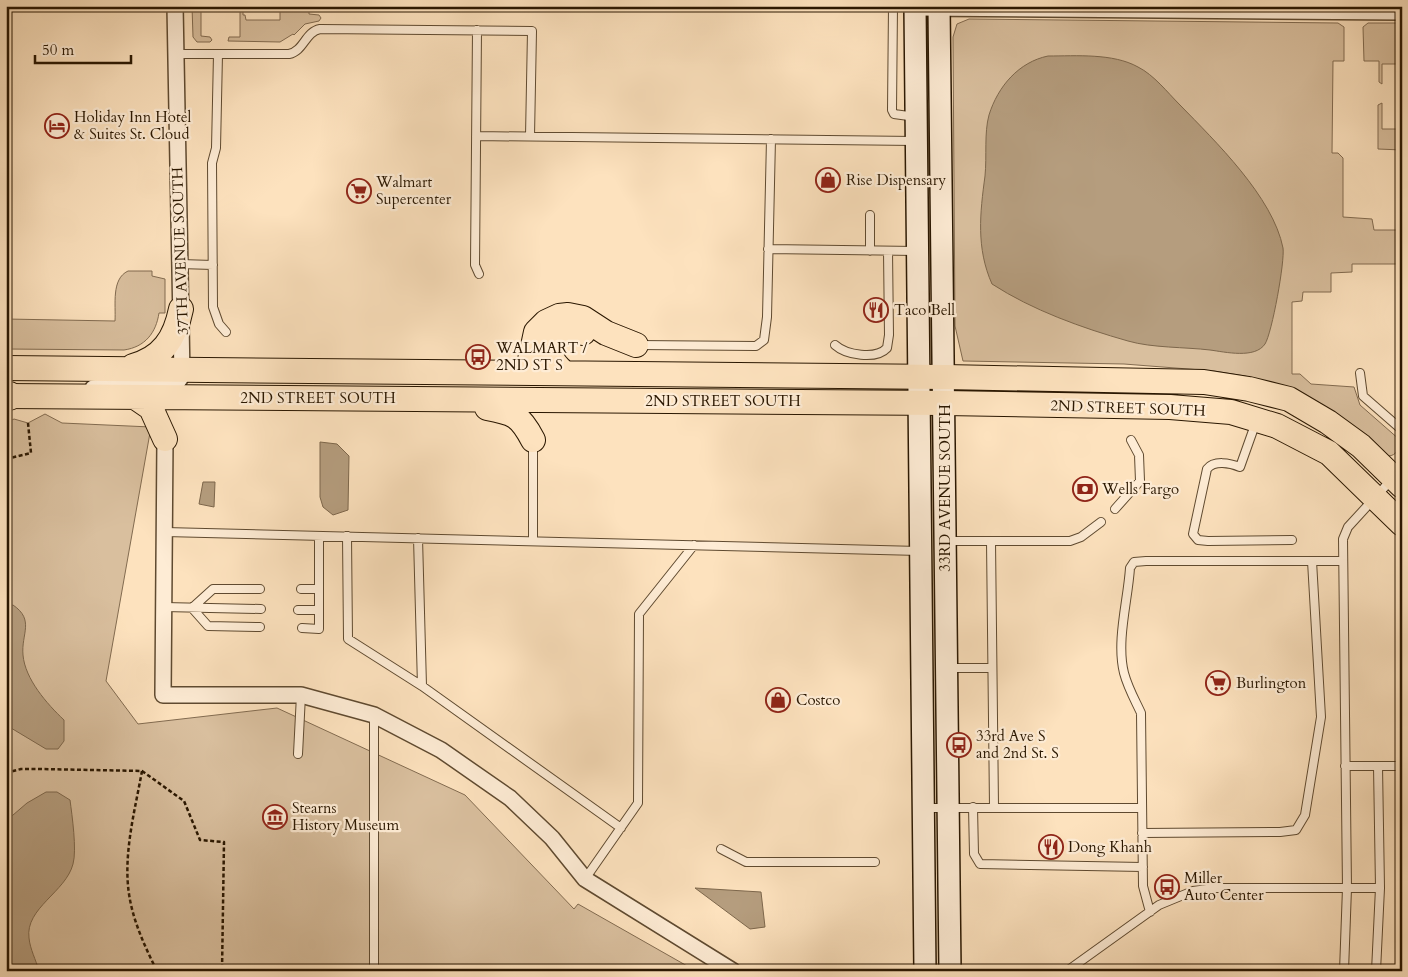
<svg xmlns="http://www.w3.org/2000/svg" width="1408" height="977" font-family="Cardo,serif">
<style>
.green{fill:#d9bf9e;stroke:#826b50}
.water{fill:#b59d7e;stroke:#7d674c}
.lines{fill:none;stroke-linecap:round;stroke-linejoin:round}
.service-casing{stroke:#5f4a30;stroke-width:10}
.minor-casing{stroke:#5f4a30;stroke-width:18}
.secondary-casing{stroke:#2a1701;stroke-width:24}
.primary-casing{stroke:#2a1701;stroke-width:26}
.motorway-casing{stroke:#2a1701;stroke-width:30}
.path{stroke:#2a1701;stroke-width:2.5;stroke-dasharray:4 2.5;stroke-linecap:butt}
.service{stroke:#feecd5;stroke-width:8}
.minor{stroke:#feecd5;stroke-width:15}
.secondary{stroke:#feecd5;stroke-width:21}
.primary{stroke:#fde2be;stroke-width:24}
.motorway{stroke:#fde2be;stroke-width:28}
.labels{text-anchor:middle;dominant-baseline:central;stroke-width:4.5;stroke-linejoin:round;paint-order:stroke}
.poi-label{font-size:15px;fill:#2a1701;stroke:#feecd5;text-anchor:start}
.street-label{font-size:15px;fill:#2a1701;stroke:#feecd5}
</style>
<rect width="100%" height="100%" fill="#fde2be"/>
<filter id="stains"><feTurbulence type="fractalNoise" baseFrequency=".004" numOctaves="4"/><feColorMatrix values="0 0 0 0 .2 0 0 0 0 .09 0 0 0 0 .02 0 0 0 .5 -.17"/></filter>
<radialGradient id="worn" r=".72"><stop offset=".6" stop-color="#630" stop-opacity="0"/><stop offset="1" stop-color="#630" stop-opacity=".3"/></radialGradient>
<path class="green" d="M192,6H201V36L210,37L212,40L210,42H197L193,37Z
M240,6H243V15H245L246,20H280V6H309V14L319,15L321,18L319,21L305,24L294,35L293,34L280,42L228,41L229,37H240Z
M969,19L1338,23L1344,27V61H1333L1332,153H1338L1343,158V217L1372,219L1374,230H1402V264H1352V272L1331,273V292H1303L1302,301L1292,302V374H1300L1311,384L1354,387L1360,405L1400,440C1400,447 1397,456 1388,456L1362,433L1265,381L1245,376L1214,371L1124,364L963,361L955,326L953,37L957,24Z
M1368,23H1402V64H1382V84L1379,82V61H1364L1363,27Z
M1382,103V129H1402V150L1378,149V105Z
M128,271H152V276L165,279V313H159C156,333 145,347 124,350L6,349V319L115,321C116,305 111,279 128,271Z
M45,414L62,423L151,427L106,681L138,724L277,708L465,795L574,909L578,904L696,971H6V423L14,419L28,423Z"/>
<path class="water" d="M1048,56C1076,56 1113,53 1138,67C1154,75 1167,92 1180,105C1215,141 1273,197 1283,248C1285,261 1272,333 1265,344C1255,359 1225,352 1210,350C1185,347 1152,348 1128,341C1082,328 1032,310 992,284C976,248 980,213 985,176C987,156 984,133 989,115C998,86 1019,62 1048,56Z
M320,442L337,444L349,456L348,510L333,515L323,507L320,497Z
M203,482H215L214,507L199,504Z
M13,605C35,620 21,634 23,655C25,679 47,704 64,720V741L58,749H46L6,725V607Z
M46,792H57L70,800C72,815 77,850 73,864C66,892 25,908 29,938C30,949 36,960 39,971H6V821L27,803Z
M695,888L761,892L765,927L750,929Z"/>
<g class="lines">
<defs>
<path id="service" d="M893,6L892,110L894,114L916,117
M477,30L475,265L479,274
M175,54H289C304,51 305,32 320,29L532,31L530,136
M218,54L216,148L212,163L213,307L219,324L226,332
M476,136L915,141
M768,249L916,251
M870,251V215
M180,264L213,265
M638,345L756,346L764,340L767,317L771,139
M835,345C846,355 876,360 887,348L889,335L888,251
M1360,373L1363,396L1402,430
M1256,422L1240,467C1230,463 1214,460 1207,469L1193,534L1198,540L1208,541L1292,540
M533,443V541
M1115,509L1140,481L1139,455L1131,440
M165,532L919,551
M347,536L348,639L422,686
M418,538L422,686L621,828
M947,541H1070L1081,537L1101,522
M991,541L994,807
M301,589H319
M164,607L261,609
M298,610H319V536
M260,627L208,626L192,608L213,589H260
M302,628L319,629V610
M948,668H992
M374,715V971
M298,754L301,695
M1345,766H1402
M973,807L974,854L980,864L1143,867
M926,808H1141
M1142,833L1280,832L1296,830L1305,815L1321,717L1312,561
M721,849L746,862H875
M585,879L638,803L639,614L694,545
M1150,912L1143,886L1141,713C1135,700 1128,688 1124,673C1116,641 1128,600 1130,568L1134,562L1146,561H1343
M1067,971L1159,905L1193,891L1214,888H1380
M1344,971L1347,888L1343,539L1348,527L1392,479
M1376,971L1380,888L1378,766"/>
<path id="minor" d="M915,8L1402,12
M93,388L114,385L177,383L182,376L175,6
M165,439L163,695H301L374,715L441,750L510,798L552,838L585,879L733,971"/>
<path id="secondary" d="M915,6L925,971
M939,6L950,971"/>
<path id="primary" d="M133,366C162,358 175,339 181,309
M6,368L945,377L1204,382L1249,389L1289,399L1328,422L1361,446L1402,486
M517,373L529,365L536,332L546,322L559,316L568,315L583,318L606,333L636,345
M565,373C549,361 540,338 565,330L583,333
M6,396L945,403L1170,407L1231,412L1277,426L1329,453L1402,524
M135,397L151,408L165,439
M487,408C514,413 520,415 533,440"/>
<path id="motorway" d="M6,396H9"/>
</defs>
<use href="#service" class="service-casing"/>
<use href="#minor" class="minor-casing"/>
<use href="#secondary" class="secondary-casing"/>
<use href="#primary" class="primary-casing"/>
<use href="#motorway" class="motorway-casing"/>
<path class="path" d="M6,459L31,453L28,423
M142,771C135,810 123,854 129,894C133,921 145,947 157,971
M6,773L21,769H41L142,771L184,801L200,840L224,842L222,971"/>
<use href="#service" class="service"/>
<use href="#minor" class="minor"/>
<use href="#secondary" class="secondary"/>
<use href="#primary" class="primary"/>
<use href="#motorway" class="motorway"/>
</g>
<defs>
<symbol id="hotel-ring" viewBox="-11 -11 22 22"><circle r="9.5" fill="#feecd5" stroke="#8f2418" stroke-width="1.5"/><path d="M-6-4.5h1.5V1H6V5H4.5V3h-9V5H-6ZM-4 0a1.8 1.8 0 1 1 3.6 0ZM.5 0V-2.5h3Q6-2.5 6 0Z" fill="#8f2418"/></symbol>
<symbol id="shop-ring" viewBox="-11 -11 22 22"><circle r="9.5" fill="#feecd5" stroke="#8f2418" stroke-width="1.5"/><path d="M-5-2.5h2.3a2.7 3.5 0 0 1 5.4 0H5L5.5 6h-11ZM-1.5-2.5h3a1.5 2.3 0 0 0-3 0Z" fill="#8f2418"/></symbol>
<symbol id="supermarket-ring" viewBox="-11 -11 22 22"><circle r="9.5" fill="#feecd5" stroke="#8f2418" stroke-width="1.5"/><path d="M-6-5.5h2.5l.6 2H6L4.5 2H-2.5L-4.4-4H-6ZM-1.5 3.2a1.3 1.3 0 1 0 .1 0ZM3 3.2a1.3 1.3 0 1 0 .1 0Z" fill="#8f2418"/></symbol>
<symbol id="restaurant-ring" viewBox="-11 -11 22 22"><circle r="9.5" fill="#feecd5" stroke="#8f2418" stroke-width="1.5"/><path d="M-5-6h1v4h1v-4h1v4h1v-4h1v5L-1.5 .5V6h-2V.5L-5-1ZM5-6V6H3V1.5H1.5Q1.5-4 5-6Z" fill="#8f2418"/></symbol>
<symbol id="bus-ring" viewBox="-11 -11 22 22"><circle r="9.5" fill="#feecd5" stroke="#8f2418" stroke-width="1.5"/><path d="M-5-6H5V4H4V6H2V4H-2V6H-4V4H-5ZM-3.5-4V0h7V-4ZM-3.5 1.2v1.5H-2V1.2ZM2 1.2v1.5H3.5V1.2Z" fill="#8f2418"/></symbol>
<symbol id="bank-ring" viewBox="-11 -11 22 22"><circle r="9.5" fill="#feecd5" stroke="#8f2418" stroke-width="1.5"/><path d="M-6-4H6V4H-6ZM0-2.3a2.3 2.3 0 1 0 0 4.6a2.3 2.3 0 1 0 0-4.6Z" fill="#8f2418"/></symbol>
<symbol id="museum-ring" viewBox="-11 -11 22 22"><circle r="9.5" fill="#feecd5" stroke="#8f2418" stroke-width="1.5"/><path d="M0-6L6-3V-2H-6V-3ZM-5-1h2V3h-2ZM-1-1h2V3h-2ZM3-1h2V3H3ZM-6 4H6V6H-6Z" fill="#8f2418"/></symbol>
</defs>
<g fill-rule="evenodd">
<use href="#hotel-ring" x="43" y="112" width="28" height="28"/>
<use href="#shop-ring" x="814" y="166" width="28" height="28"/>
<use href="#supermarket-ring" x="345" y="177" width="28" height="28"/>
<use href="#restaurant-ring" x="862" y="296" width="28" height="28"/>
<use href="#bus-ring" x="464" y="343" width="28" height="28"/>
<use href="#bank-ring" x="1071" y="475" width="28" height="28"/>
<use href="#supermarket-ring" x="1204" y="669" width="28" height="28"/>
<use href="#shop-ring" x="764" y="686" width="28" height="28"/>
<use href="#bus-ring" x="945" y="731" width="28" height="28"/>
<use href="#museum-ring" x="261" y="803" width="28" height="28"/>
<use href="#restaurant-ring" x="1037" y="833" width="28" height="28"/>
<use href="#bus-ring" x="1153" y="873" width="28" height="28"/>
</g>
<g class="labels">
<g class="poi-label">
<text x="74" y="117">Holiday Inn Hotel<tspan x="74" dy="17">&amp; Suites St. Cloud</tspan></text>
<text x="846" y="180">Rise Dispensary</text>
<text x="376" y="182">Walmart<tspan x="376" dy="17">Supercenter</tspan></text>
<text x="894" y="310">Taco Bell</text>
<text x="496" y="348">WALMART /<tspan x="496" dy="17">2ND ST S</tspan></text>
<text x="1102" y="489">Wells Fargo</text>
<text x="1236" y="683">Burlington</text>
<text x="796" y="700">Costco</text>
<text x="976" y="736">33rd Ave S<tspan x="976" dy="17">and 2nd St. S</tspan></text>
<text x="292" y="808">Stearns<tspan x="292" dy="17">History Museum</tspan></text>
<text x="1068" y="847">Dong Khanh</text>
<text x="1184" y="878">Miller<tspan x="1184" dy="17">Auto Center</tspan></text>
</g>
<g class="street-label">
<text transform="translate(180 251) rotate(-92)">37TH AVENUE SOUTH</text>
<text x="318" y="398">2ND STREET SOUTH</text>
<text x="723" y="401">2ND STREET SOUTH</text>
<text transform="translate(1128 408) rotate(2)">2ND STREET SOUTH</text>
<text transform="translate(945 488) rotate(-90)">33RD AVENUE SOUTH</text>
</g>
</g>
<rect width="1408" height="977" fill="none" stroke="#fde2be" stroke-width="25"/>
<rect x="8" y="8" width="1393" height="962" fill="none" stroke="#2a1701" stroke-width="2.5"/>
<rect x="12" y="12" width="1383" height="952" fill="none" stroke="#2a1701"/>
<path d="M35 55v8h96v-8" fill="none" stroke="#2a1701" stroke-width="2.5"/>
<text x="42" y="55" font-size="15" fill="#2a1701" stroke="#feecd5" stroke-width="4" paint-order="stroke">50 m</text>
<rect width="100%" height="100%" filter="url(#stains)"/>
<rect width="100%" height="100%" fill="url(#worn)"/>
</svg>
